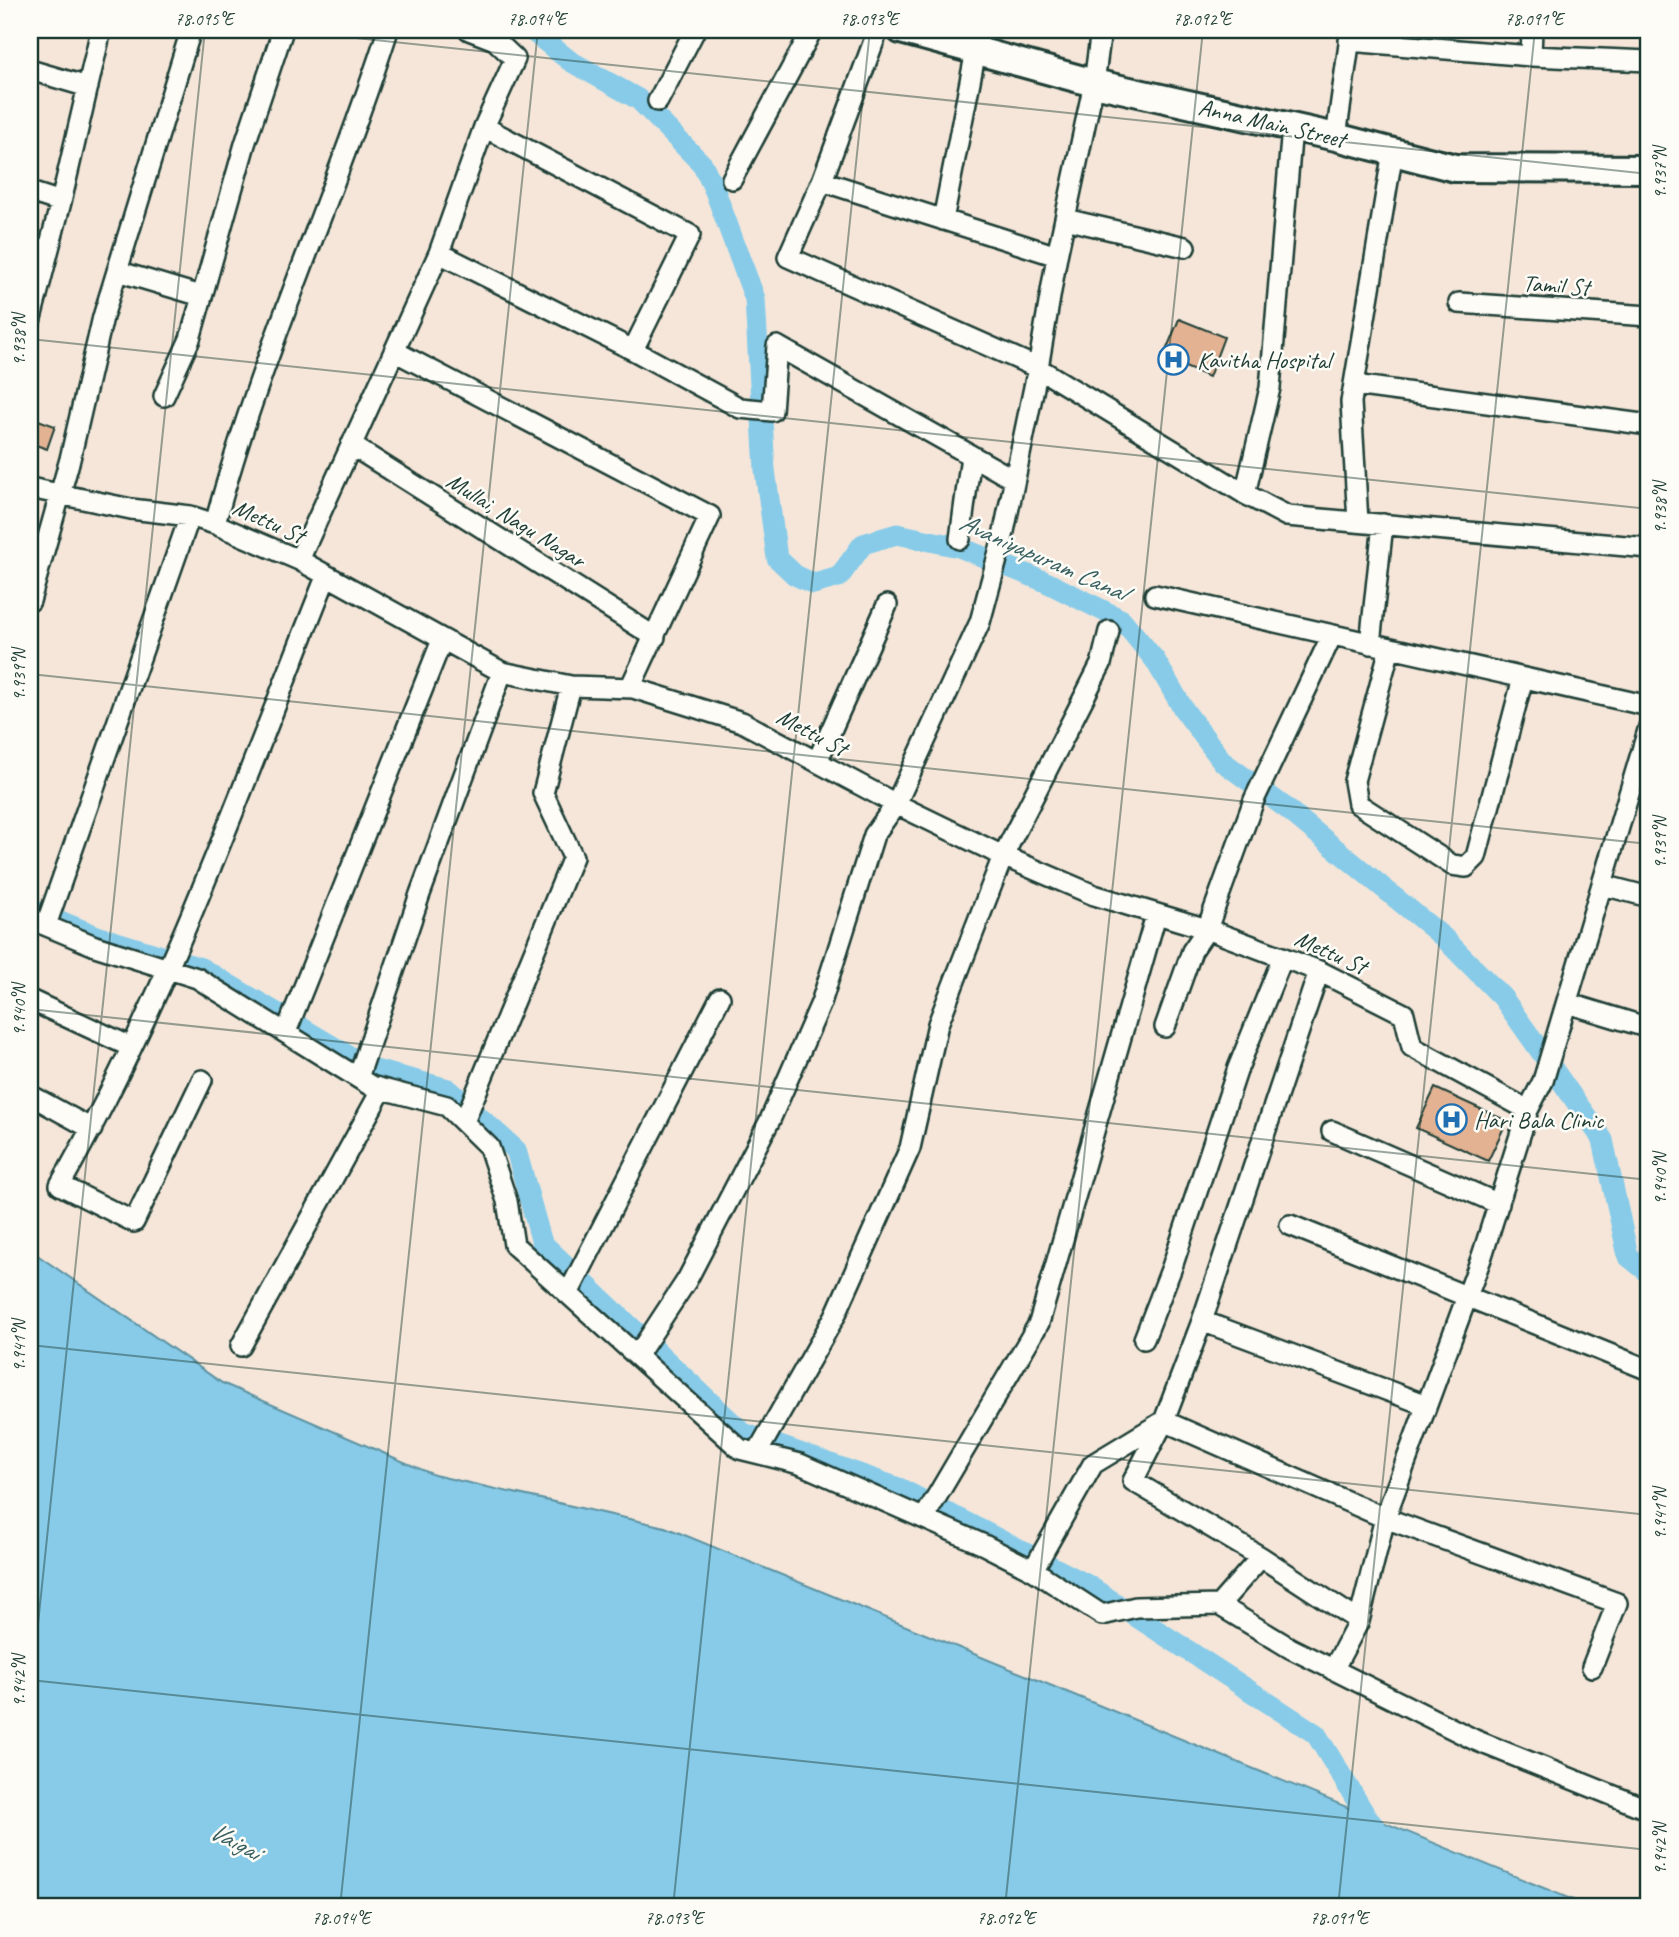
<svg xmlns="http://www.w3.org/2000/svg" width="1679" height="1937" font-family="Caveat,sans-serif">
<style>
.water{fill:#87cbe9;stroke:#5d92a1;stroke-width:2}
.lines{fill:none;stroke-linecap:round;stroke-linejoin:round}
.canal{stroke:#87cbe9;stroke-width:21}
.building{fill:#e2b293;stroke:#1f3d34;stroke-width:2}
.street-casing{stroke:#1f3d34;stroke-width:24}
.secondary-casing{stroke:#1f3d34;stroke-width:32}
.street{stroke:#fdfcf7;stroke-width:19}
.secondary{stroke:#fdfcf7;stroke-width:26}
.ticks{fill:none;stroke:#1f3d34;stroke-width:2;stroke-opacity:0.45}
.labels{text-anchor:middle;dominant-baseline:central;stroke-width:5;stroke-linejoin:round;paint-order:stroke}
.street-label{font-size:24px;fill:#1f3d34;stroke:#fdfcf7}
.poi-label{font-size:24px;fill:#1f3d34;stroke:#fdfcf7;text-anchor:start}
.water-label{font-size:26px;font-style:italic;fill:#396061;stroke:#fdfcf7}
.neatline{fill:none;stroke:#1f3d34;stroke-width:2.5}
.ticks-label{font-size:18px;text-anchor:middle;fill:#1f3d34}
</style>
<rect width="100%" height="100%" fill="#f5e6d9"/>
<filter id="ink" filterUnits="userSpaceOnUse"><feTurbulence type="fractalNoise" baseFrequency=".0143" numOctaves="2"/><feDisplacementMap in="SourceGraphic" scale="14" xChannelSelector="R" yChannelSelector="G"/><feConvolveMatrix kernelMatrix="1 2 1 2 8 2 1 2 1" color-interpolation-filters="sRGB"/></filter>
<g filter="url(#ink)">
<path class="water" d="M30,1250L222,1383L434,1475L665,1527L1590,1907H30Z"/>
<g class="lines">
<path class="canal" d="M531,30L570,61L638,99L703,165L715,191L755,299L765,470L777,558L795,575L814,584L839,577L863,544L897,534L959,547L1046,582L1122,620L1155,660L1184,710L1223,762L1286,808L1443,937L1503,998L1603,1140L1628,1256L1649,1273
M30,909L97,936L201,968L371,1069L448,1089L516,1150L542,1243L743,1433L901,1489L1086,1584L1316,1734L1366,1816L1384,1839"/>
</g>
<path class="building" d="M1179,319L1224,337L1209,377L1163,358Z
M30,417L55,426L47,449L30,443Z
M1435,1088L1507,1121L1488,1161L1416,1128Z"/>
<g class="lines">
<defs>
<path id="street" d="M878,30L822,181L1057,256
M1532,30L1531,56L1649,61
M1349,41L1531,56
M30,70L88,87
M658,101L695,30
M484,127L690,235L633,350
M1336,137L1351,30
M732,179L812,30
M822,181L788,257L1038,368L1245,494L1287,516L1649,548
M30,192L61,202L101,30
M1065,219L1185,247
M943,220L980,30
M439,253L633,350L740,408L772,411L777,346L1013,479
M117,271L201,296
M1459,303L1649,316
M30,322L61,202
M394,351L710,516L630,688
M1354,385L1649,425
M164,396L190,339L245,144L283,30
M351,445L655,637
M30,488L131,509L190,516L215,524L299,560L502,672L571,686L633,688L742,722L896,804L1003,856L1094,895L1207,929L1319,971L1404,1014L1412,1047L1528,1110
M1245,494L1270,388L1292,127
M1358,522L1351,402L1393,151
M215,524C260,355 335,196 388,30
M960,539L971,456
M299,560L439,253L484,127L515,59L495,40L469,30
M1155,595L1649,706
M30,601L70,459L103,317L191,30
M1370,644L1383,524
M1390,648L1354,781L1358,804L1452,865L1466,867L1476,857L1523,678
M817,762L887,605
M1603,885L1649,897
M30,919L95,946L197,978L371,1086L447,1106L489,1147L507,1201L514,1245L740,1449L800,1464L984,1545L1033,1570L1102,1615L1136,1607L1219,1605L1261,1557L1359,1621L1385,1518L1482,1256L1528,1110L1543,1081L1649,727
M46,925L190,516
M30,1000L131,1047
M1567,1003L1649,1028
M1165,1027L1192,951L1207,929L1254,800L1332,635
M286,1032L442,640
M358,1078L420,894L502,672
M202,1080L134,1222L60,1185C170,992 244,782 326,577
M30,1095L92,1129
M464,1122L573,857L543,793L571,686
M1332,1131L1499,1204
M1290,1225L1649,1370
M568,1294L720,998
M1202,1321L1426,1405
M1144,1339L1172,1267L1238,1068L1283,957
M241,1346L382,1089
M637,1356L687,1280L770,1120L821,1003L874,835L896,804L980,622L1002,541L1038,368L1057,256L1094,83L1101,30
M757,1453L835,1316L910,1148L938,1024L1003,856L1101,664L1109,631
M924,1518L1039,1323L1156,915
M1261,1557L1133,1481L1164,1421L1202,1321L1319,971
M1033,1570L1093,1464L1164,1421L1385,1518L1617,1603L1592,1667
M1219,1605L1290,1648L1475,1740L1649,1810
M1333,1670L1359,1621"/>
<path id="secondary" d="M901,30L1094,83L1336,137L1455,168L1649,169"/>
</defs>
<use href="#street" class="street-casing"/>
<use href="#secondary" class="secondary-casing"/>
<use href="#street" class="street"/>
<use href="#secondary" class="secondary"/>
</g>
</g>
<path class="ticks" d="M280,30L1649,174M30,339L1649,509M30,674L1649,844M30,1009L1649,1180M30,1345L1649,1515M30,1680L1649,1850M30,1700L205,30M340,1907L538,30M673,1907L870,30M1005,1907L1203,30M1338,1907L1535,30"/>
<defs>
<symbol id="hospital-ring" viewBox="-11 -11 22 22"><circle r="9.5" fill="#fdfcf7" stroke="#1f6fb2" stroke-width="1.5"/><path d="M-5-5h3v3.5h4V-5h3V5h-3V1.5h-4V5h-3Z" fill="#1f6fb2"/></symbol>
</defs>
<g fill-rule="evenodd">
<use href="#hospital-ring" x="1156" y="342" width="35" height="35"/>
<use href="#hospital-ring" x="1434" y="1102" width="35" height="35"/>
</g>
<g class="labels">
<g class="street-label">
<text transform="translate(1272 123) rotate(13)">Anna Main Street</text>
<text transform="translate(1556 285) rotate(4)">Tamil St</text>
<text transform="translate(516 520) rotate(32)">Mullai, Nagu Nagar</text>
<text transform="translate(269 521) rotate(24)">Mettu St</text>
<text transform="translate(812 732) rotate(28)">Mettu St</text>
<text transform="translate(1331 952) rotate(24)">Mettu St</text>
</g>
<g class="poi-label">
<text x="1197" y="360">Kavitha Hospital</text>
<text x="1474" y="1120">Hari Bala Clinic</text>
</g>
<g class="water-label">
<text transform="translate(1043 557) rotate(24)">Avaniyapuram Canal</text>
<text transform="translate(235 1841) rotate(28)">Vaigai</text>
</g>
</g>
<rect width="1679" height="1937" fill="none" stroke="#fdfcf7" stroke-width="77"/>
<rect x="38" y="38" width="1602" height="1860" class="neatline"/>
<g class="ticks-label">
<text x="204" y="25">78.095°E</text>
<text x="537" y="25">78.094°E</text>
<text x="869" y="25">78.093°E</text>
<text x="1202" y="25">78.092°E</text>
<text x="1534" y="25">78.091°E</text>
<text transform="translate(1660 173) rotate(-90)" y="6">9.937°N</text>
<text transform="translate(19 340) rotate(-90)" y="6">9.938°N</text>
<text transform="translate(1660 508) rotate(-90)" y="6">9.938°N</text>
<text transform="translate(19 675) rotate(-90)" y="6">9.939°N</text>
<text transform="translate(1660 843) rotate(-90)" y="6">9.939°N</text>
<text transform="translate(19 1010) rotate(-90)" y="6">9.940°N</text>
<text transform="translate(1660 1179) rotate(-90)" y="6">9.940°N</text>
<text transform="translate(19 1346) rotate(-90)" y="6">9.941°N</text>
<text transform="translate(1660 1514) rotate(-90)" y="6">9.941°N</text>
<text transform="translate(19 1681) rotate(-90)" y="6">9.942°N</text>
<text transform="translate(1660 1849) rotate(-90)" y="6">9.942°N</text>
<text x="341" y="1924">78.094°E</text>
<text x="674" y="1924">78.093°E</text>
<text x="1006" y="1924">78.092°E</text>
<text x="1339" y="1924">78.091°E</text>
</g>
</svg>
